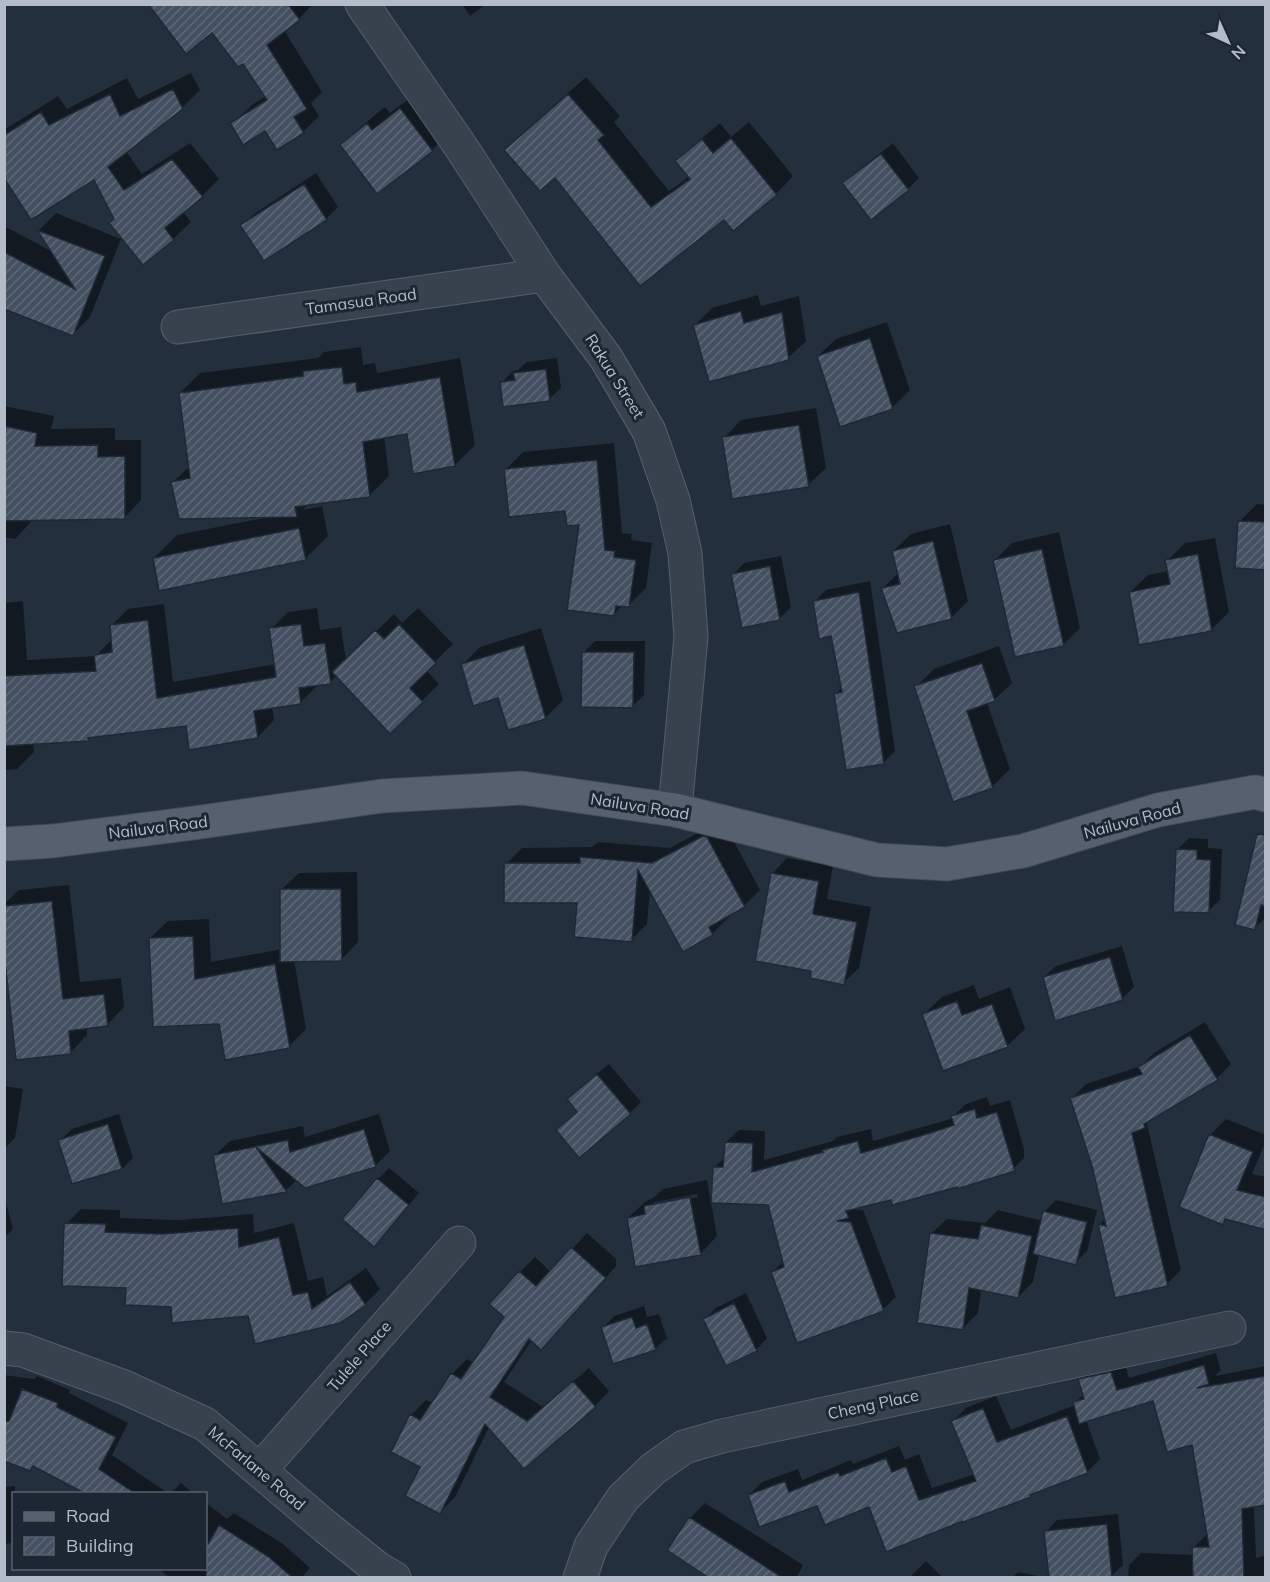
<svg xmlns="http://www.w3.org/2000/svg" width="1270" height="1582" font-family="Mulish,sans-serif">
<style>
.shadow{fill:#0007;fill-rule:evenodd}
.building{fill:url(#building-hatch);stroke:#1f2835;stroke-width:1.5}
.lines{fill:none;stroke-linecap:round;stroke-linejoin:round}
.minor-casing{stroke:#565f6c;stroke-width:35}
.major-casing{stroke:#414a57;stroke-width:35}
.minor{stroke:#38414e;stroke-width:33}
.major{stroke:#56606e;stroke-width:33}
.labels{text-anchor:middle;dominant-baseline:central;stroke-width:6;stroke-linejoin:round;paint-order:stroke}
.street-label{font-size:16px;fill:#b4bcc9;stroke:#1d2633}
</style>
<defs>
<pattern id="building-hatch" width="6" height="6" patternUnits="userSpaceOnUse" patternTransform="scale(1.5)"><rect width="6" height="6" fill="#455162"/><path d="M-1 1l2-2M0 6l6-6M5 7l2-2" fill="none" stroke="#5d6877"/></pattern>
</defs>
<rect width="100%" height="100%" fill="#242f3e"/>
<path class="shadow" d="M163,4H313L299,19L284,30L322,92L311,103L319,116L303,132L265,129L236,121L252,105L266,96L243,61L213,31Z
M462,4H486L470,16Z
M191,73L200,90L182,108L126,151L142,174L190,143L219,179L202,196L183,212L191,222L173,239L143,263L116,218L95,178L4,175V130L58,96L67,109L127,78L138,99Z
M586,77L620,116L614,122L669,191L690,176L677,161L695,144L720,123L731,137L749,122L793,176L776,194L733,229L724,218L641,284L523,133Z
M418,92L449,133L432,150L342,145L359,128L385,107L390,113Z
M893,143L919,178L908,189L844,184L856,172Z
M316,173L338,207L326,219L264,259L242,225L254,214Z
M56,213L121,239L90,317L73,334L4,307V226L53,252L39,230Z
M758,295L761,306L799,296L806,341L788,358L695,325L712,308Z
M887,322L910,390L892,408L818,356L836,339Z
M361,347L363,365L375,363L377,373L460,358L475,445L455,465L408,432L384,436L389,476L369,496L309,504L303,510L322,506L328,536L305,559L154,558L177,535L264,518V516L173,482L190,466L180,393L200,373L318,358L324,352Z
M557,358L561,388L549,399L501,383L513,371L518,370L527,362Z
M4,406L54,416L51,429L115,428V440H141V500L124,518L33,519L32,521L15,539L4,537Z
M816,408L826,468L808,485L724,438L741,420Z
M614,443L622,533L632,534L631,540L652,543L646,588L628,606L623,605L614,614L581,523L567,510L506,469L523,452Z
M1257,504L1266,505V569L1240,521Z
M950,524L968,601L951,618L883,588L898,573L893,551L911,534Z
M1059,532L1080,628L1063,645L995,560L1012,543Z
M1215,538L1229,612L1212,629L1130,592L1148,575L1169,571L1167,561L1185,543Z
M781,556L791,607L779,619L733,575L744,563Z
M870,581L895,751L883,763L836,694L842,687L833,634L814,602L826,590Z
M23,601L27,660L96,656L112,639L111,626L128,609L164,604L173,682L276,664L271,629L288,612L317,608L320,630L341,627L346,660L394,614L402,623L418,608L453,644L426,670L439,684L390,732L337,675L330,682L318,685L301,702L272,706L274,720L258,737L187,724L91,736L88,740L33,743L34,752L17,769L4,770V603Z
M541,628L563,700L546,717L509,729L499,696L462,665L480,647Z
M595,641H645L644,695L633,706L584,652Z
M999,646L1012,683L994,700L987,703L1010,769L992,787L916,687L934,669Z
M720,821H723L760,890L744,906L727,915L729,917L712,934L683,950L650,889L647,924L631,940L578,901L506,864L522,848L592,847L598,842L670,848Z
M1189,838L1208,839V848L1222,849L1220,900L1208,911L1177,850Z
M1266,845V917L1255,928Z
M787,858L833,866L827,899L871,907L859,968L843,983L813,970L772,874Z
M357,872L358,942L341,960H294L306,1029L289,1046L220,1022L150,938L168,921L209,919L211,962L282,949L281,890L299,873Z
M69,885L80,982L121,978L124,1007L107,1025L87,1027V1035L70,1053L4,939V904L19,890Z
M1122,946L1134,987L1122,999L1044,977L1056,966Z
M974,985L979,999L1010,987L1025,1029L1007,1046L924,1014L942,997Z
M1205,1022L1231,1064L1217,1078L1157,1114L1147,1124L1181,1270L1167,1284L1099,1225L1106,1218L1094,1166L1072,1098L1086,1084L1141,1066L1154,1053Z
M609,1064L641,1102L630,1113L558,1130L578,1111L580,1088Z
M4,1086L23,1089L15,1138L4,1149Z
M987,1097L990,1106L1010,1100L1024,1149V1158L1011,1171L851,1209L863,1210L896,1297L883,1309L798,1341L772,1272L784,1261L769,1204L715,1167L725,1157L726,1142L739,1130L765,1131L764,1160L833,1141L837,1137L871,1129L873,1141L944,1121L953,1118V1116L966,1104Z
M119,1114L133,1158L122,1169L60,1141L72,1129Z
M379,1114L390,1151L375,1166L297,1180L286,1190L223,1203L214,1156L230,1141L303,1126L305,1137Z
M1226,1119L1266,1135V1141L1252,1174L1266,1177V1228L1227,1218L1223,1223L1210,1135Z
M389,1168L419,1193L385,1233L378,1179Z
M707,1180L717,1236L700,1254L628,1218L646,1201L652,1199L663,1189ZM697,1194L698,1197L651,1206L655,1202Z
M1056,1200L1097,1210L1087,1251L1075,1263L1039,1254L1033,1282L1018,1297L981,1289L978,1313L963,1328L932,1233L947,1219L985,1223L998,1210L1043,1221L1045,1211Z
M4,1203H6L13,1229L4,1238Z
M81,1209L120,1210V1218L179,1220L253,1214L254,1233L294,1223L308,1281L323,1277L327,1296L366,1268L380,1289L365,1304L340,1321L249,1315L172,1305L127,1287L66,1224Z
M587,1233L616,1259V1266L556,1333L532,1340L504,1382L543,1407L589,1368L609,1391L595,1406L524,1467L489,1427L455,1497L440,1512L422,1467L411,1415L426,1400L432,1403L452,1374L467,1359L474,1363L506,1316L520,1272L535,1257L551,1272Z
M746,1293L767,1338L756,1350L705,1319L716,1308Z
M644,1306L647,1317L659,1314L667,1338L655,1349L603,1328L614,1316Z
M1216,1353L1221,1370L1215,1376L1266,1366V1504L1254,1506L1256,1558L1266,1555V1578H1128L1129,1565L1141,1553L1194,1555L1193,1548L1206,1535H1209L1193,1443L1154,1399L1086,1420L1100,1459L1087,1472L1034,1492L1030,1496L870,1505L818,1504L749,1495L762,1482L798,1469L802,1480L851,1460L853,1464L899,1446L905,1460L919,1454L932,1488L975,1474L953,1421L966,1408L996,1396L1011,1430L1075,1405V1403L1084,1394L1080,1380L1092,1367L1124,1361L1129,1378Z
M4,1375L34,1379L37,1376L70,1390L69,1393L128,1423L112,1455L169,1494H90L60,1454L4,1456Z
M181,1483L194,1494H170Z
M15,1486L14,1543L4,1544V1487Z
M206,1503L227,1519L234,1513L283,1544L310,1568L301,1578H170L158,1568H206Z
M705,1503L803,1565L797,1577L799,1578H712L690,1518Z
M1118,1514L1123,1565L1111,1576L1046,1532L1057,1520Z
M926,1561L943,1578H909Z
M1018,1572L1049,1578H1012Z"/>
<path class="building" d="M148,4H288L300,20L267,45L307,109L294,117L304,133L277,150L265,131L243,145L230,123L267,100L243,64L238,67L212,33L186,54Z
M173,89L183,109L108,167L124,190L172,159L203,197L165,228L174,240L143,265L109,223L114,219L94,180L31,220L4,178V135L41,112L49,125L110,94L120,116Z
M568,94L604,135L598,140L651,207L690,179L675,161L702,139L713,153L731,138L777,195L733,231L724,220L640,286L555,178L540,191L504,150Z
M400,108L433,151L377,194L340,145L367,123L372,130Z
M881,154L909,190L871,220L842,183Z
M304,184L327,220L264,261L240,225Z
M37,230L105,256L73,336L4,309V252L75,289Z
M741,311L744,323L782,312L789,360L709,382L693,325Z
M870,338L893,409L840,427L817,356Z
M342,367L344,384L356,382L357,392L440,377L455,466L413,474L407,434L363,442L370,497L295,507L297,517L179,519L171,482L190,478L179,393L303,376V371Z
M546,369L550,401L503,407L500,382L515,380L513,373Z
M799,425L809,487L732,499L722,437Z
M4,426L37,433L35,446L98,445V457L125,456V519L4,521Z
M597,460L605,550L615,551L614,557L636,560L629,607L616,606L614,616L567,610L579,525L567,526L565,511L509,517L504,469Z
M1238,521L1266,522V570L1235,568Z
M299,528L306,560L159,591L153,558Z
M933,541L952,619L897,633L881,588L900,584L892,551Z
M1042,549L1064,646L1015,657L993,560Z
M1198,554L1212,631L1139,645L1129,592L1170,584L1165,560Z
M770,566L780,620L742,628L731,574Z
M859,592L884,764L846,770L834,694L842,692L831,636L819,639L813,601Z
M148,620L157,698L276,677L269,628L301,624L304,646L325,643L331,684L299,688L301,704L254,711L258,738L189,750L186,726L88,738L89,741L4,746V676L96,671L94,655L112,652L110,625Z
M399,624L436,663L410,688L423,702L390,734L332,672L375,630L384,639Z
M524,645L546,719L508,730L498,698L473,706L461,664Z
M582,652H634L633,708L581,707Z
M982,663L995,701L967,711L993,788L953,802L914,686Z
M1257,834L1266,835V906L1261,905L1255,930L1235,925Z
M703,836L707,837L745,907L709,927L713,935L683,952L638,870L632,942L574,937L577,903H504V863H580V857L652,863Z
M1176,849L1197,850V859L1211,860L1209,913L1173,912Z
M771,873L819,881L813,914L857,922L844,985L810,978L811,971L755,961Z
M280,889H341L342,961L280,962Z
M52,901L63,999L104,994L108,1026L69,1031L71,1054L16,1060L4,953V906Z
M193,936L195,979L275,964L290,1048L225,1060L219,1024L153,1027L149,938Z
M1110,957L1123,1000L1055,1021L1043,977Z
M957,1001L962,1015L992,1004L1008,1047L943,1071L922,1014Z
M1190,1035L1218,1080L1144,1124L1145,1128L1132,1133L1168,1286L1115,1298L1098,1224L1106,1226L1092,1166L1070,1098L1142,1074L1138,1067Z
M597,1074L631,1114L579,1158L556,1130L577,1112L567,1099Z
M975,1109L977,1118L997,1112L1015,1171L957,1189V1187L892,1205L891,1200L846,1211L849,1218L837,1221L851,1222L884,1311L797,1343L771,1272L784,1267L768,1205L711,1203L713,1167H723L725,1142L753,1143L752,1172L823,1152L822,1150L858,1141L861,1153L930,1133L954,1125L951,1116Z
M108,1124L122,1169L72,1184L58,1140Z
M364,1129L376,1167L305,1188L256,1147L287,1192L222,1204L213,1155L288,1140L290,1152Z
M1209,1134L1253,1152L1237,1190L1266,1197V1230L1225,1219L1223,1225L1179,1207Z
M377,1178L409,1205L374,1247L342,1219Z
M690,1197L701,1255L635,1267L627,1218L645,1214L644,1206Z
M1043,1211L1087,1222L1076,1265L1033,1254Z
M64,1223L106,1224L105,1232L162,1234L238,1228L239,1247L279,1237L293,1295L308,1292L312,1309L350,1282L366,1305L340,1323L255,1344L248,1316L172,1323L171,1307L125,1305L126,1288L62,1286Z
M981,1225L1032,1236L1018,1298L969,1288L963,1330L917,1323L930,1233L978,1239Z
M571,1247L606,1278L541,1350L529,1339L490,1397L527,1421L573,1381L596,1407L524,1469L485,1424L440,1514L405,1496L420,1467L391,1452L410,1414L420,1420L451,1373L461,1379L504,1317L489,1304L519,1271L536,1286Z
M734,1303L757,1351L726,1366L703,1319Z
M632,1317L636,1328L647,1324L656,1350L613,1364L601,1327Z
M1204,1365L1209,1384L1197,1388L1266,1376V1505L1242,1509L1244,1578H1193L1192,1547H1209L1192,1445L1167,1452L1153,1401L1079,1424L1073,1402L1084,1399L1078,1379L1111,1372L1117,1390Z
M22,1389L58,1403L57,1407L116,1437L99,1469L136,1494H86L33,1466L30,1471L4,1461V1422L9,1421Z
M983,1408L997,1442L1067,1416L1088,1473L1030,1495L1031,1497L961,1523L963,1521L886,1552L869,1507L825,1525L817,1506L759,1527L748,1495L785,1481L789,1492L838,1472L840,1476L886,1458L892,1472L906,1466L919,1500L976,1481L951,1421Z
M689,1517L783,1578H709L667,1550Z
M1107,1524L1112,1578H1049L1044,1531Z
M219,1525L269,1557L293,1578H206V1547Z"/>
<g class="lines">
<defs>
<path id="minor" d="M362,4L461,147L544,275L606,358L649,431L673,500L685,553L691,637L675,810
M178,327L544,275
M4,1348L23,1350L124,1387L205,1424L326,1527L377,1568L394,1578
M260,1470L459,1243
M580,1578L591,1546L623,1498L653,1469L684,1447L722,1436L1229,1328"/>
<path id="major" d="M4,844L53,841L194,823L382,796L522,788L675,810L877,860L947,864L1023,851L1158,810L1255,792L1266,795"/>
</defs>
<use href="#minor" class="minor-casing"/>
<use href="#major" class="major-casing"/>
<use href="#minor" class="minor"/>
<use href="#major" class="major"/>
</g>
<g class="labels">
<g class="street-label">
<text transform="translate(361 301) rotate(-8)">Tamasua Road</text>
<text transform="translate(615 376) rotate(58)">Rakua Street</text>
<text transform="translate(640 806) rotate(9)">Nailuva Road</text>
<text transform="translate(1132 820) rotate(-15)">Nailuva Road</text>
<text transform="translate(158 827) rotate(-7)">Nailuva Road</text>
<text transform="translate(359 1356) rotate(-49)">Tulele Place</text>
<text transform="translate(873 1404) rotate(-12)">Cheng Place</text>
<text transform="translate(257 1468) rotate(40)">McFarlane Road</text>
</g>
</g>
<rect width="1270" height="1582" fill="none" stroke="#b4bcc9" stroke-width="12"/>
<rect x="12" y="1492" width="195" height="78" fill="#1d2633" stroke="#59626f" stroke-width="1.5"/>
<rect x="24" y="1512" width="30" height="9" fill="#56606e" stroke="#59626f" stroke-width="1.5"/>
<text x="66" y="1522" font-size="18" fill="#b4bcc9">Road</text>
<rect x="24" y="1537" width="30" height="18" fill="url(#building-hatch)" stroke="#59626f" stroke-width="1.5"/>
<text x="66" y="1552" font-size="18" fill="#b4bcc9">Building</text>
<g transform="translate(1228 42) rotate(135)" stroke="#1d2633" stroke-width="4.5" paint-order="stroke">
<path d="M0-4.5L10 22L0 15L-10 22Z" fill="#b4bcc9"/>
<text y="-9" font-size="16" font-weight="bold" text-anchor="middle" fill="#b4bcc9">N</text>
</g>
</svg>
